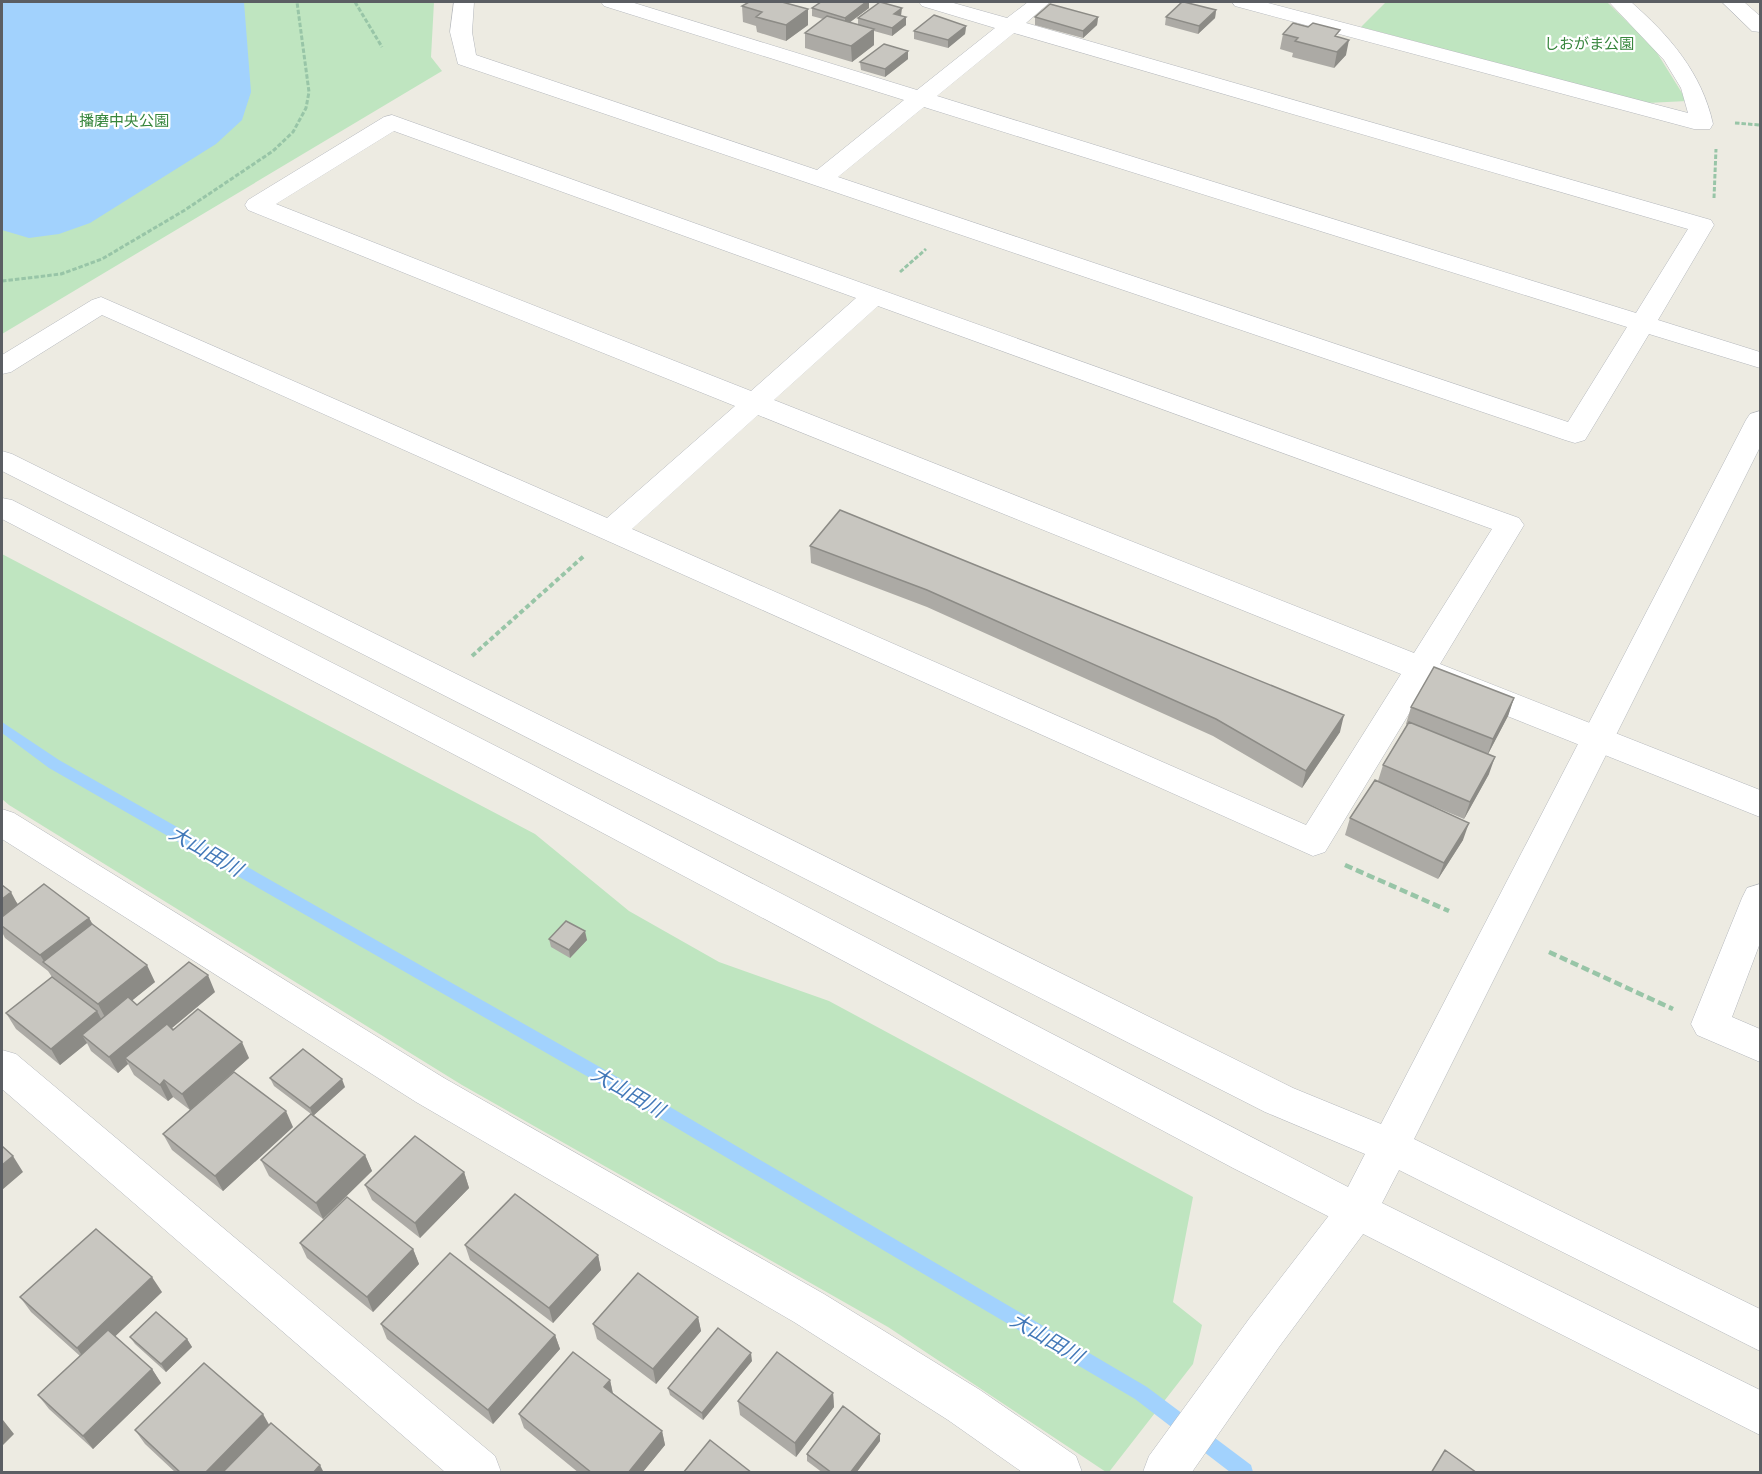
<svg xmlns="http://www.w3.org/2000/svg" width="1762" height="1474" font-family="Raleway,'Noto Sans JP',sans-serif">
<style>
.green{fill:#bfe5c0}
.water{fill:#a2d2fd}
.lines{fill:none;stroke-linecap:round;stroke-linejoin:round}
.stream{fill:#a2d2fd;fill-rule:evenodd}
.minor-casing{stroke:#b5b8bd;stroke-width:1}
.tertiary-casing{stroke:#b5b8bd;stroke-width:1}
.path-far2{stroke:#98c5a7;stroke-width:3;stroke-dasharray:4.5 2;stroke-linecap:butt}
.path-far1{stroke:#98c5a7;stroke-width:4;stroke-dasharray:5 3;stroke-linecap:butt}
.path{stroke:#98c5a7;stroke-width:4.5;stroke-dasharray:8 4;stroke-linecap:butt}
.minor{fill:#fff;fill-rule:evenodd}
.tertiary{fill:#fff;fill-rule:evenodd}
.wall{fill:#acaaa5}
.shaded-wall{fill:#8c8b86}
.building{fill:#c8c6c0;stroke:#8c8b86;stroke-width:1.5}
.labels{text-anchor:middle;dominant-baseline:central;stroke-width:4.5;stroke-linejoin:round;paint-order:stroke}
.far-park-label{font-size:15px;fill:#37863d;stroke:#fff}
.water-label{font-size:20px;font-style:italic;fill:#4278b8;stroke:#fff}
</style>
<rect width="100%" height="100%" fill="#edebe2"/>
<path class="green" d="M2,2H434L431,57L442,71L2,334Z
M1386,2H1607L1654,48L1687,101L1647,103L1361,27Z
M2,554L535,834L629,911L719,962L829,1001L1193,1197L1173,1302L1202,1325L1193,1364L1109,1472H1106L888,1327L462,1085L9,805L2,799Z"/>
<path class="water" d="M2,2H244L251,92L242,120L216,144L90,223L59,234L29,238L2,230Z"/>
<g class="lines">
<path class="stream" d="M2,722L59,760L665,1104L1147,1387L1251,1465L1253,1472H1230L1135,1399L653,1114L49,768L2,733Z"/>
<defs>
<path id="minor" d="M454,2H474L472,32L476,55L817,170L904,100L604,6L601,2H631L917,90L995,28L922,6L919,2H950L1007,18L1028,2H1050L1026,23L1711,220L1714,225L1658,320L1760,352V368L1649,334L1585,440L1575,443L1565,440L458,64L450,32ZM1014,33L1688,229L1636,313L937,96ZM924,107L1627,327L1568,422L838,177Z
M1232,2H1264L1688,113L1681,88L1664,60L1609,2H1631C1669,35 1702,73 1713,124L1710,129H1694L1235,6Z
M392,115L1519,518L1524,525L1440,664L1760,790V817L1427,684L1325,852L1313,856L102,315L11,372L2,374V355L92,300L101,297L607,518L735,406L248,210L245,205L248,200L384,117ZM394,131L856,298L751,391L276,204ZM878,306L1492,529L1414,653L774,400ZM758,415L1401,674L1306,825L632,529Z
M2,809L14,813L444,1078L824,1294L980,1390L1076,1456L1082,1472H1022L948,1420L794,1322L416,1102L2,839Z
M1760,884V943L1732,1017L1760,1029V1062L1697,1035L1691,1024L1742,898L1747,888Z
M2,1050L16,1054L495,1456L501,1472H445L2,1089Z
M1358,1191L1372,1196L1378,1209L1372,1222L1279,1347L1192,1472H1143L1149,1456L1249,1319L1344,1196Z"/>
<path id="tertiary" d="M1722,2H1744L1760,16V32L1752,31Z
M1760,411V447L1414,1139L1760,1309V1351L1399,1170L1382,1203L1760,1390V1435L1233,1168L507,782L2,519V498L12,500L531,764L1348,1187L1365,1154L1265,1112L2,471V451L12,454L1293,1088L1381,1124L1746,420L1750,414Z"/>
</defs>
<use href="#minor" class="minor-casing"/>
<use href="#tertiary" class="tertiary-casing"/>
<path class="path-far2" d="M355,2L382,47
M1735,123L1760,125
M1714,198L1716,149
M900,272L926,249
M2,281L61,274L102,259L185,210L273,151L293,132L306,108L309,92L297,2"/>
<path class="path-far1" d="M472,656L585,555"/>
<path class="path" d="M1345,865L1449,911
M1549,952L1673,1009"/>
<use href="#minor" class="minor"/>
<use href="#tertiary" class="tertiary"/>
</g>
<path class="wall" d="M821,2H869V8L850,22L858,25V18L901,16L906,25L892,36L874,31V45L852,62L805,48V33L823,19L812,16V8Z
M742,6L808,9V25L786,41L757,32L756,26L743,22Z
M1216,10L1215,18L1198,34L1165,25L1166,17Z
M1035,17H1098L1097,25L1083,38L1035,25Z
M966,26L965,34L948,48L914,39V31Z
M1283,34L1339,37L1346,55L1334,68L1292,57L1293,53L1280,49Z
M908,51V59L885,77L861,70L860,62Z
M810,546L1340,732L1302,788L1213,736L927,607L811,563Z
M1514,698L1508,716L1488,754L1489,774L1464,819L1407,795L1463,840L1438,879L1345,835L1350,818L1378,781L1383,765L1407,725L1406,724L1411,707Z
M2,885L18,904L89,918L93,925L155,982L132,1000L137,1005L215,992L172,1028L249,1058L190,1110L173,1097L168,1101L134,1075L128,1064L118,1073L91,1051L87,1043L60,1065L16,1029L6,1013L52,977L48,971L5,938L2,932Z
M549,939L587,940L570,958L551,947Z
M270,1078L345,1087L314,1115L365,1155L372,1171L323,1219L269,1176L261,1160L311,1114L274,1086Z
M293,1127L223,1191L172,1150L163,1134Z
M464,1172L469,1188L420,1238L372,1200L365,1185Z
M300,1243L413,1249L419,1264L373,1312L307,1258Z
M465,1245L598,1255L601,1270L553,1323L470,1260Z
M162,1292L115,1336L152,1369L161,1383L93,1449L49,1409L38,1395L80,1356L31,1312L20,1297Z
M698,1317L701,1331L656,1384L597,1339L593,1324Z
M381,1324L555,1335L560,1349L493,1424L387,1339Z
M130,1337L187,1339L192,1347L166,1372L135,1344Z
M752,1361L703,1420L670,1395L668,1388Z
M610,1380L613,1393L662,1431L665,1445L642,1473H579L524,1428L519,1414Z
M833,1393L834,1407L796,1457L740,1415L738,1401Z
M269,1425L324,1473H176L145,1444L135,1430Z
M880,1434V1441L856,1473H823L807,1461V1454Z"/>
<path class="shaded-wall" d="M866,2H869V8L845,26V18Z
M902,8L901,16L894,14Z
M808,9V25L786,41V25Z
M1216,10L1215,18L1198,34L1199,26Z
M906,17V25L892,36V28Z
M1098,17L1097,25L1083,38V31Z
M966,26L965,34L948,48V40Z
M874,29V45L852,62L851,46Z
M1349,40L1346,55L1334,68L1337,52Z
M908,51V59L885,77V69Z
M1514,698L1508,716L1487,756L1493,739Z
M1344,715L1340,732L1302,788L1306,771Z
M1495,757L1489,774L1464,819L1470,802Z
M1469,823L1463,840L1438,879L1444,863Z
M11,892L20,909L2,923V899Z
M89,918L98,934L45,963L40,955Z
M585,931L587,940L570,958L569,950Z
M147,965L155,982L107,1021L98,1004Z
M208,975L215,992L130,1063L125,1058L128,1064L118,1073L109,1057Z
M97,1011L106,1028L82,1035L87,1043L60,1065L51,1049Z
M242,1042L249,1058L190,1110L182,1094Z
M342,1079L345,1087L313,1116L310,1108Z
M164,1080L173,1097L168,1101L160,1085Z
M286,1111L293,1127L223,1191L215,1176Z
M365,1155L372,1171L323,1219L316,1203Z
M13,1156L23,1172L2,1190V1165Z
M464,1172L469,1188L420,1238L415,1223Z
M413,1249L419,1264L373,1312L367,1297Z
M598,1255L601,1270L553,1323L549,1308Z
M152,1277L162,1292L87,1363L77,1348Z
M698,1317L701,1331L656,1384L653,1369Z
M555,1335L560,1349L493,1424L488,1410Z
M187,1339L192,1347L166,1372L161,1364Z
M751,1353L752,1361L703,1420L702,1413Z
M152,1369L161,1383L93,1449L83,1436Z
M610,1380L613,1395L604,1387Z
M833,1393L834,1407L796,1457L795,1443Z
M263,1414L271,1428L227,1473H205Z
M3,1420L14,1434L2,1446V1421Z
M662,1431L665,1445L642,1473H628Z
M880,1434V1441L856,1473H850Z
M320,1465L324,1473H313Z"/>
<path class="building" d="M749,2H782L808,9L786,25L756,17L762,12L742,6Z
M821,2H866L845,18L812,8Z
M880,2L902,8L894,14L906,17L892,28L858,18Z
M1182,2H1184L1216,10L1199,26L1166,17Z
M1050,4L1098,17L1083,31L1035,17Z
M934,15L966,26L948,40L914,31Z
M827,16L874,29L851,46L805,33Z
M1293,23L1308,27L1313,23L1340,30L1335,36L1349,40L1337,52L1295,41L1298,38L1283,34Z
M884,44L908,51L885,69L860,62Z
M840,510L1344,715L1306,771L1216,719L927,590L810,546Z
M1434,667L1514,698L1493,739L1411,707Z
M1409,722L1495,757L1470,802L1383,765Z
M1375,780L1469,823L1444,863L1350,818Z
M44,884L89,918L40,955L2,926V917Z
M2,885L11,892L2,899Z
M566,921L585,931L569,950L549,939Z
M92,924L147,965L98,1004L43,962Z
M189,962L208,975L109,1057L82,1035L128,997L137,1005Z
M52,977L97,1011L51,1049L6,1013Z
M198,1009L242,1042L182,1094L164,1080L160,1085L125,1058L167,1024L173,1030Z
M303,1049L342,1079L310,1108L270,1078Z
M234,1072L286,1111L215,1176L163,1134Z
M311,1114L365,1155L316,1203L261,1160Z
M415,1136L464,1172L415,1223L365,1185Z
M2,1146L13,1156L2,1165Z
M515,1194L598,1255L549,1308L465,1245Z
M347,1197L413,1249L367,1297L300,1243Z
M96,1229L152,1277L77,1348L20,1297Z
M450,1253L555,1335L488,1410L381,1324Z
M638,1273L698,1317L653,1369L593,1324Z
M156,1312L187,1339L161,1364L130,1337Z
M718,1328L751,1353L702,1413L668,1388Z
M108,1330L152,1369L83,1436L38,1395Z
M573,1352L610,1380L604,1387L662,1431L628,1473H592L519,1414Z
M777,1352L833,1393L795,1443L738,1401Z
M204,1363L263,1414L205,1473H181L135,1430Z
M843,1406L880,1434L850,1473H832L807,1454Z
M271,1423L320,1465L313,1473H222Z
M710,1440L752,1473H683Z
M1445,1450L1477,1473H1431Z"/>
<g class="labels">
<g class="far-park-label">
<text x="1589" y="44">しおがま公園</text>
<text x="124" y="121">播磨中央公園</text>
</g>
<g class="water-label">
<text transform="translate(206 851) rotate(30)">大山田川</text>
<text transform="translate(628 1092) rotate(30)">大山田川</text>
<text transform="translate(1047 1338) rotate(30)">大山田川</text>
</g>
</g>
<rect width="1762" height="1474" fill="none" stroke="#5b5e63" stroke-width="6"/>
</svg>
